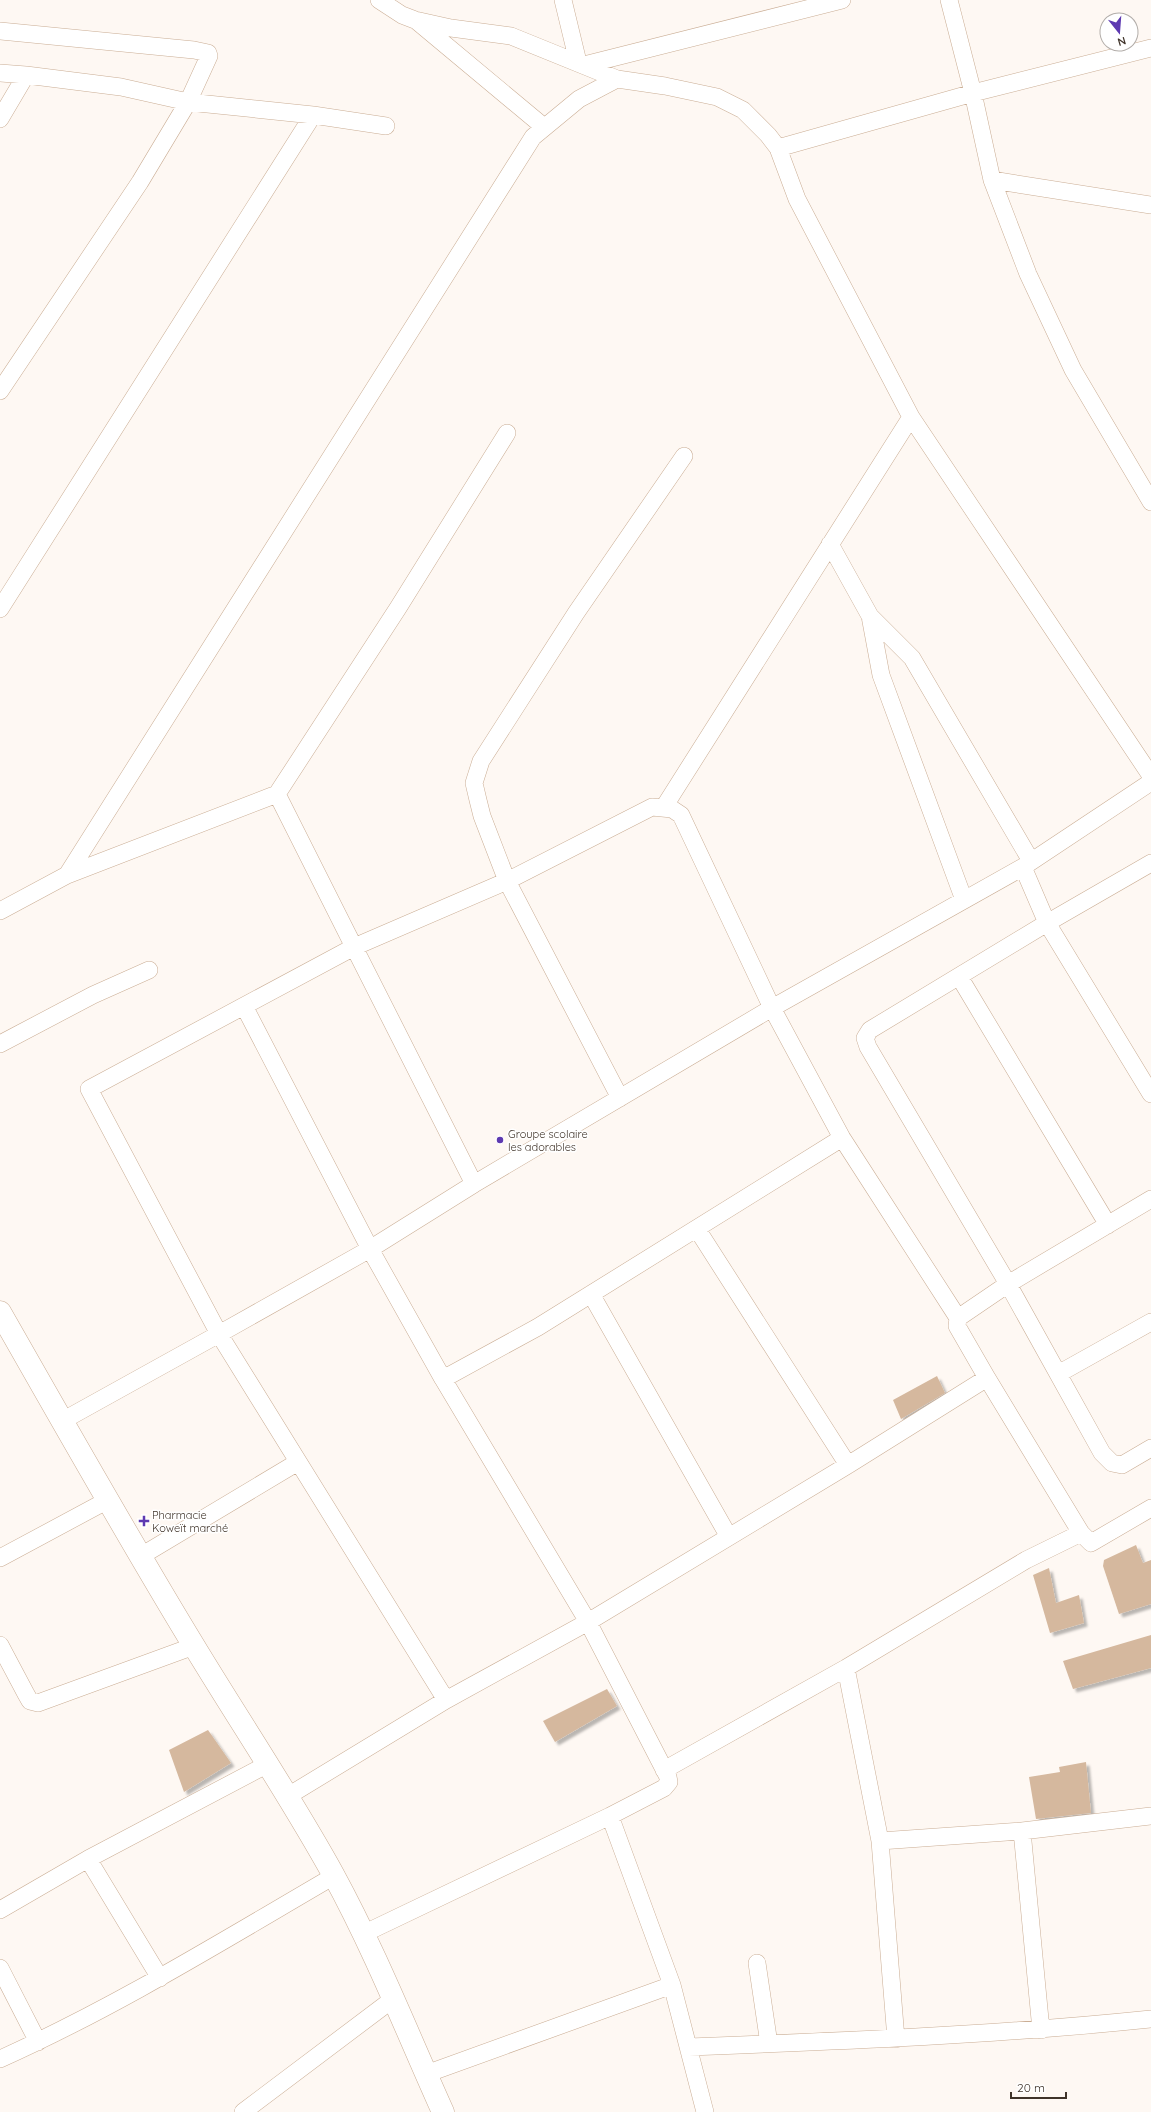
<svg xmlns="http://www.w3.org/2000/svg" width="1151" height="2112" font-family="Quicksand,sans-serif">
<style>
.building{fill:#d5b89e;filter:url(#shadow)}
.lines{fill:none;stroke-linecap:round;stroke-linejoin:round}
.street-casing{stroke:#caad94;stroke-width:18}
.secondary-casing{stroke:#caad94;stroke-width:23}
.street{stroke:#fff;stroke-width:17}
.secondary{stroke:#fff;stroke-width:22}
.poi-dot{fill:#5d39b1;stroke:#fff;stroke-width:1.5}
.labels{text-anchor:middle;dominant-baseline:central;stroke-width:3;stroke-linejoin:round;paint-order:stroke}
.poi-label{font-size:11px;fill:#3f3329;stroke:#fff;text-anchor:start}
</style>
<defs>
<filter id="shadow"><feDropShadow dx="3.5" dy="3.5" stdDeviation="1" flood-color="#0004"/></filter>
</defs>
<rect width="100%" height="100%" fill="#fef8f3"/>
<path class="building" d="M937,1376L945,1393L901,1419L893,1400Z
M1136,1545L1143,1563L1151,1560V1604L1119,1614L1103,1566L1104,1560Z
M1049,1568L1056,1603L1079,1595L1084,1623L1050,1633L1033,1575Z
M1151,1635V1668L1073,1689L1063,1661Z
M607,1689L617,1706L555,1742L543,1721Z
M208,1730L231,1763L184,1792L169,1750Z
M1086,1762L1091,1813L1036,1819L1029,1777L1060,1772L1059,1767Z"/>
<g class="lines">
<defs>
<path id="street" d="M379,0L402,15L415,20L451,28L511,36L617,79L665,86L717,97L743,110L768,135L778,148L797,199L911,417L1151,776
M563,0L578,62
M949,0L973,93L992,180L1028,274L1073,370L1151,502
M418,22L544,127
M0,31L194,50L208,53L209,56L188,102L121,87L26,75L0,119
M584,65L842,0
M0,73L26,75
M778,148L973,93L1151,48
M992,180L1151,205
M0,391L140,182L188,102L313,115L386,126
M830,544L870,616L912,658L1031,861
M0,609L313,115
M870,616L881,675L964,900
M277,794L398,608L507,433
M664,807L911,417
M1151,863L1047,923L1151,1094
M0,911L67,875L533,137L579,99L617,79
M960,978L1108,1225
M244,1006L370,1249L443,1379L588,1622L668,1777L669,1782L664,1788L610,1816L672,1985L705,2112
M0,1044L93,995L149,970
M620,1098L507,881L482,816L478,800L474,783L481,761L576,613L684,456
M474,1184L354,947L507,881L652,807L672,809L681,815L772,1008L842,1138L958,1318
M1151,1199L1008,1284L1102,1453L1112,1463L1122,1465L1151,1448
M697,1229L848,1465
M591,1294L729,1537
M1058,1374L1151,1322
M987,1378L1081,1533L1091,1543L1151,1508
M443,1379L538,1327L842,1138
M62,1421L219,1334L89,1089L354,947L277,794L67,875
M141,1556L298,1462
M0,1558L108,1500
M0,1645L26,1694L30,1701L38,1703L194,1646
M846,1668L880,1841L896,2039
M446,1700L219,1334L370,1249L474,1184L772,1008L1023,867L1151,782
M664,1770L846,1668L1026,1560L1081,1533
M288,1796L446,1700L588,1622L848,1465L987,1378L957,1326L958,1318L1008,1284L868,1047L865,1038L870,1030L1047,923L1023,867
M1022,1831L1041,2030
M880,1841L1022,1831L1151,1816
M88,1859L160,1978
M0,1910L88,1859L268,1764
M363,1934L610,1816
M757,1963L769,2044
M0,1968L38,2042
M689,2047C843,2041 997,2035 1151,2019
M0,2059C116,2007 224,1940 334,1876
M426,2074L672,1985
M243,2112L393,1999"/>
<path id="secondary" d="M0,1312C64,1424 127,1536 194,1646C240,1722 290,1796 333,1874C375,1951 407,2032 443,2112"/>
</defs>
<use href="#street" class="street-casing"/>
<use href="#secondary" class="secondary-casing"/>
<use href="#street" class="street"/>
<use href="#secondary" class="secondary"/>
</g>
<g class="poi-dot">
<circle cx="500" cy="1140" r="4"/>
<path d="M142 1515h4v4h4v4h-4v4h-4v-4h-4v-4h4z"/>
</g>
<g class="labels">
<g class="poi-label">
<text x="508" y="1134">Groupe scolaire<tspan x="508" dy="13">les adorables</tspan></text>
<text x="152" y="1515">Pharmacie<tspan x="152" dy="13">Koweït marché</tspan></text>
</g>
</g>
<g transform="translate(1119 32) rotate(163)"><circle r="19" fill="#ffffff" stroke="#b2ada9"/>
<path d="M0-3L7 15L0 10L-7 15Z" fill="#5d39b1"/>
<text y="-6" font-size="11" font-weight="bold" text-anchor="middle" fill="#3f3329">N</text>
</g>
<path d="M1011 2092v6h55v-6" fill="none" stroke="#3f3329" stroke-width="2"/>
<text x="1017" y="2092" font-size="12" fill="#3f3329" stroke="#ffffff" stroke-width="3" paint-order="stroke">20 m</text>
</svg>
